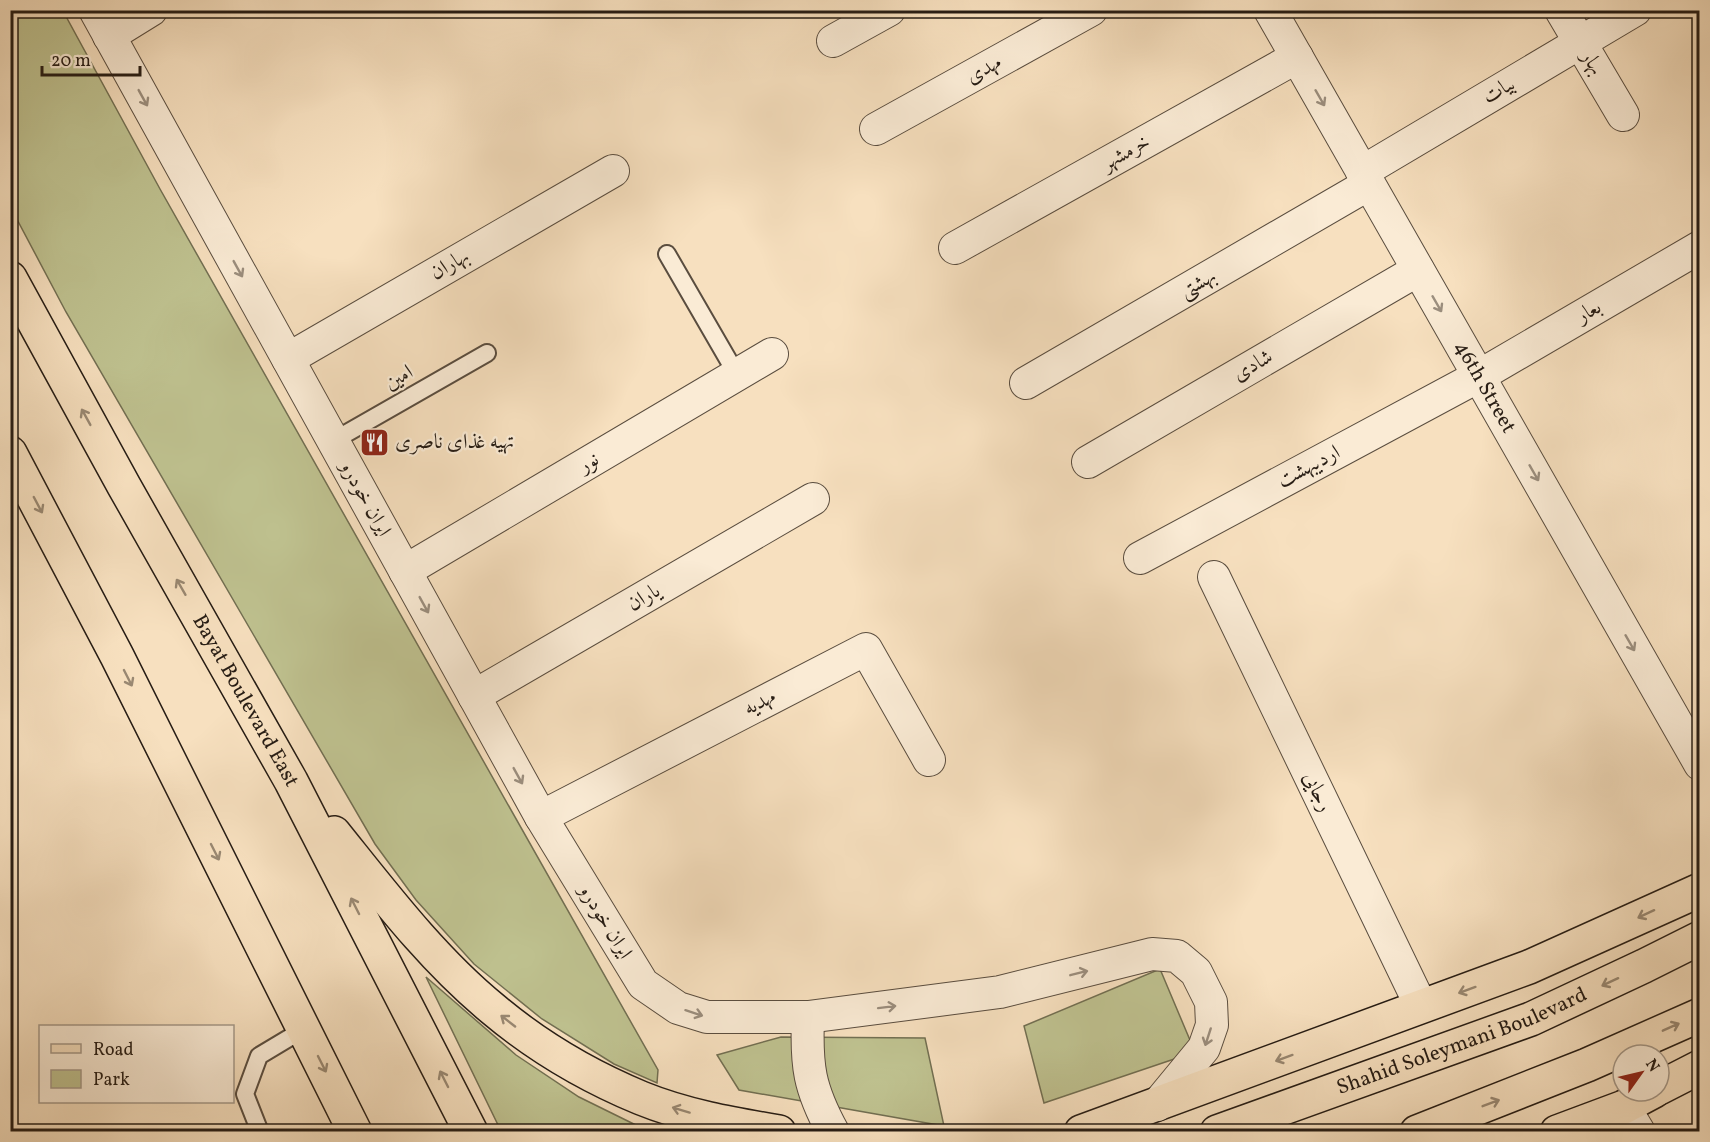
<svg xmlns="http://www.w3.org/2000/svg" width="1710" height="1142" font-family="Vollkorn,Amiri,serif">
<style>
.green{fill:#bfc290;stroke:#726f52;stroke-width:1.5}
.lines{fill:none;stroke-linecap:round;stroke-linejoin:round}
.service-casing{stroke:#5a4d3f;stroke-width:20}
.minor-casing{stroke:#5a4d3f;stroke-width:34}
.primary-casing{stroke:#261c14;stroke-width:36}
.service{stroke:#faebd5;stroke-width:16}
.minor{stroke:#faebd5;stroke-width:32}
.primary{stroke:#f7e0bf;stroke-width:33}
.oneway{stroke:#9b8e7e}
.oneway2{stroke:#998872}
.labels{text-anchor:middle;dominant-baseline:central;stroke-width:4.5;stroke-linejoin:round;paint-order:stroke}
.street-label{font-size:21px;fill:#261c14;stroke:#faebd5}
.poi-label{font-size:21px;fill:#261c14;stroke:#faebd5;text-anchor:start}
</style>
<rect width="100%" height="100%" fill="#f7e0bf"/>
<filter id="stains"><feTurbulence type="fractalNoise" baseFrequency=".00333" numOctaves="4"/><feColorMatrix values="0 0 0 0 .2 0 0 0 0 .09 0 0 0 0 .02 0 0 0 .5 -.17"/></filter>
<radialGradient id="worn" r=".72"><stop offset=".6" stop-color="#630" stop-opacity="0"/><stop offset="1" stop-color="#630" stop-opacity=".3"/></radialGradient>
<path class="green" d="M10,11H63L160,189L658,1070L657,1083L614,1064L542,1019L474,964L416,900L375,844L66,312L11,208Z
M1160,969L1195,1052L1044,1103L1024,1026Z
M426,977L516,1055L579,1097L648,1131H501Z
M781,1037L925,1038L944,1126L739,1090L717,1055Z"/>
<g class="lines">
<defs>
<path id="service" d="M667,254L737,375
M333,441L487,353
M260,1132L245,1094L259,1056L304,1029"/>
<g id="minor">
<path d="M95,10L541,817L643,984L678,1008L707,1017H808L1000,992L1152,954L1177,956L1196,972L1211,1002L1212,1025L1204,1048L1157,1105"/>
<path id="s1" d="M1270,10L1700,764"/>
<path d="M1561,10L1623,115"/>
<path d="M109,36L151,10"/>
<path d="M833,41L889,10"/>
<path d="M876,129L1091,10"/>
<path d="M1362,172L1635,10"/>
<path d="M955,248L1297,57"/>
<path d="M288,359L613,171"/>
<path d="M1026,383L1369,184"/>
<path d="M1088,462L1418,270"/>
<path d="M1140,558L1479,376L1700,247"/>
<path d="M405,571L772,354"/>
<path d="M1214,577L1421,1006"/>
<path d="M474,696L813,499"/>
<path d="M541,817L866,649L929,760"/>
<path d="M808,1017C806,1066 809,1088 833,1132"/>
<path d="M1624,1107L1639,1132"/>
</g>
<g id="primary">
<path id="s2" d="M10,278L124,486L291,781L471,1132"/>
<path d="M10,453L117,656L355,1132"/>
<path d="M334,833C383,894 432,959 493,1009C537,1046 588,1076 641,1098C685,1116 732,1124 779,1132"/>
<path d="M1659,1088L1700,1067"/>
<path d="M1081,1132L1529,967L1700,890"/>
<path id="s3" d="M1217,1132L1531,1019L1644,966L1700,938"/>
<path d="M1417,1132L1587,1065L1700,1015"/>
<path d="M1557,1132L1624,1107L1654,1091"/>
</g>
</defs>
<use href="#service" class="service-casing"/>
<use href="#minor" class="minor-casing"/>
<use href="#primary" class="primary-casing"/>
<use href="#service" class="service"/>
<use href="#minor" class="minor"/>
<use href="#primary" class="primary"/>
</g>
<defs><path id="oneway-shaft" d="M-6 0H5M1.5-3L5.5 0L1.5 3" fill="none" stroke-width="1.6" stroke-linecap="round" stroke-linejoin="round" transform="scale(1.5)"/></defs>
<g class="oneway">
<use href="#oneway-shaft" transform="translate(143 98) rotate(61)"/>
<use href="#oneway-shaft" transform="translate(1320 98) rotate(60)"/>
<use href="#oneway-shaft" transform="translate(238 269) rotate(61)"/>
<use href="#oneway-shaft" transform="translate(1437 304) rotate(60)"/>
<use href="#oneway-shaft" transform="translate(1534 473) rotate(60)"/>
<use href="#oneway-shaft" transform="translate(424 605) rotate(61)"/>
<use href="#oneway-shaft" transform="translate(1630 643) rotate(60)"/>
<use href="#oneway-shaft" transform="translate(518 776) rotate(61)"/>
<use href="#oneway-shaft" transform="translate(1079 973) rotate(-14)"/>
<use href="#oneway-shaft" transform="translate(887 1007) rotate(-7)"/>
<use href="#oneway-shaft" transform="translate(694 1013) rotate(18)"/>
<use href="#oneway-shaft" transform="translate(1208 1037) rotate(108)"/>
</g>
<g class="oneway2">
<use href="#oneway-shaft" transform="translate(86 417) rotate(-119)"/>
<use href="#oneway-shaft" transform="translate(38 505) rotate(62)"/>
<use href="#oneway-shaft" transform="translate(181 587) rotate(-120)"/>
<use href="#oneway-shaft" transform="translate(128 678) rotate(63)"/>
<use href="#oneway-shaft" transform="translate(215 852) rotate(63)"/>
<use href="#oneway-shaft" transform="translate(355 906) rotate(-117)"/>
<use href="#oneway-shaft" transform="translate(1646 914) rotate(155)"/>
<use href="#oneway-shaft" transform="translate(1610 982) rotate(155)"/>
<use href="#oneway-shaft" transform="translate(1467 990) rotate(160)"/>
<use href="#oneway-shaft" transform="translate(508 1021) rotate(-142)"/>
<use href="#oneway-shaft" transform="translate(1671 1027) rotate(-24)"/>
<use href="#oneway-shaft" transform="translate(1284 1058) rotate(160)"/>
<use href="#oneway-shaft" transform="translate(322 1064) rotate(63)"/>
<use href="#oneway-shaft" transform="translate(444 1079) rotate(-117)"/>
<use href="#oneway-shaft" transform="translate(1491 1103) rotate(-21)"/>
<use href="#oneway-shaft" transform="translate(681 1110) rotate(-163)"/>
</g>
<defs>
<symbol id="restaurant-square" viewBox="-11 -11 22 22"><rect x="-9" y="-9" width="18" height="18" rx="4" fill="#8f2418" stroke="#faebd5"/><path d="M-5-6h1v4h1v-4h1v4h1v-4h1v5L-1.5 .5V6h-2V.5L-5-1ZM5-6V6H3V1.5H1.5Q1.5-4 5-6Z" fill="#fff"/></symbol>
</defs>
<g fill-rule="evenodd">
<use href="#restaurant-square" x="358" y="426" width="33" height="33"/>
</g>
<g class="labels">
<g class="street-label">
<text transform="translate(1592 63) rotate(59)">بهار</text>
<text transform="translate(984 70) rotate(-29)">مهدی</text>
<text transform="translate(1499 91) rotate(-31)">بیات</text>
<text transform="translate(1126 153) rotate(-29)">خرمشهر</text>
<text transform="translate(450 265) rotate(-30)">بهاران</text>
<text transform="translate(1198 284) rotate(-30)">بهشتی</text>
<text transform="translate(1589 312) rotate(-30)">بعار</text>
<text transform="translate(1253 366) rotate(-30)">شادی</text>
<text transform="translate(399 378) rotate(-30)">امین</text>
<text stroke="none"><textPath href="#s1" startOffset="434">46th Street</textPath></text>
<text transform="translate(589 463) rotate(-31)">نور</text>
<text transform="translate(1309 467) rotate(-28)">اردیبهشت</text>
<text transform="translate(365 499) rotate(61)">ایران خودرو</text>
<text transform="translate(644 598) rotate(-30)">یاران</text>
<text stroke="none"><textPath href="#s2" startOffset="484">Bayat Boulevard East</textPath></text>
<text transform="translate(760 703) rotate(-27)">مهدیه</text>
<text transform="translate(1317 792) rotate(64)">رجایی</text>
<text transform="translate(605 922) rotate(59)">ایران خودرو</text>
<text stroke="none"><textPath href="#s3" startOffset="261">Shahid Soleymani Boulevard</textPath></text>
</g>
<g class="poi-label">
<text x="395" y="442">تهیه غذای ناصری</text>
</g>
</g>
<rect width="1710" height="1142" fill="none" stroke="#f7e0bf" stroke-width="36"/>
<rect x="12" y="12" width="1686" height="1118" fill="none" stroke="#261c14" stroke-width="3"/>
<rect x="18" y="18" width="1674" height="1106" fill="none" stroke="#261c14" stroke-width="1.5"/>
<rect x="39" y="1025" width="195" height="78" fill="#faebd5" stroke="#a59888" stroke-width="1.5"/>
<rect x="51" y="1044" width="30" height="9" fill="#f7e0bf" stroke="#a59888" stroke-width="1.5"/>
<text x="93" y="1055" font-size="18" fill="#261c14">Road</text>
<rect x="51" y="1070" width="30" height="18" fill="#bfc290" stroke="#a59888" stroke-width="1.5"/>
<text x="93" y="1085" font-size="18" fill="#261c14">Park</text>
<g transform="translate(1641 1073) rotate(56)"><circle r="28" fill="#faebd5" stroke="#a59888" stroke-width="1.5"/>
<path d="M0-4.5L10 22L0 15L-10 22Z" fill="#8f2418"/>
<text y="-9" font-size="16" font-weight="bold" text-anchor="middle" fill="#261c14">N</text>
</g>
<path d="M42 66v9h98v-9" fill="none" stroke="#261c14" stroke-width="3"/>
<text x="51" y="66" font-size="18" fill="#261c14" stroke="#faebd5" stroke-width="4.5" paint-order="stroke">20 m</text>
<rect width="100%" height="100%" filter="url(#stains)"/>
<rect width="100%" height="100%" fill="url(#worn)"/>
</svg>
